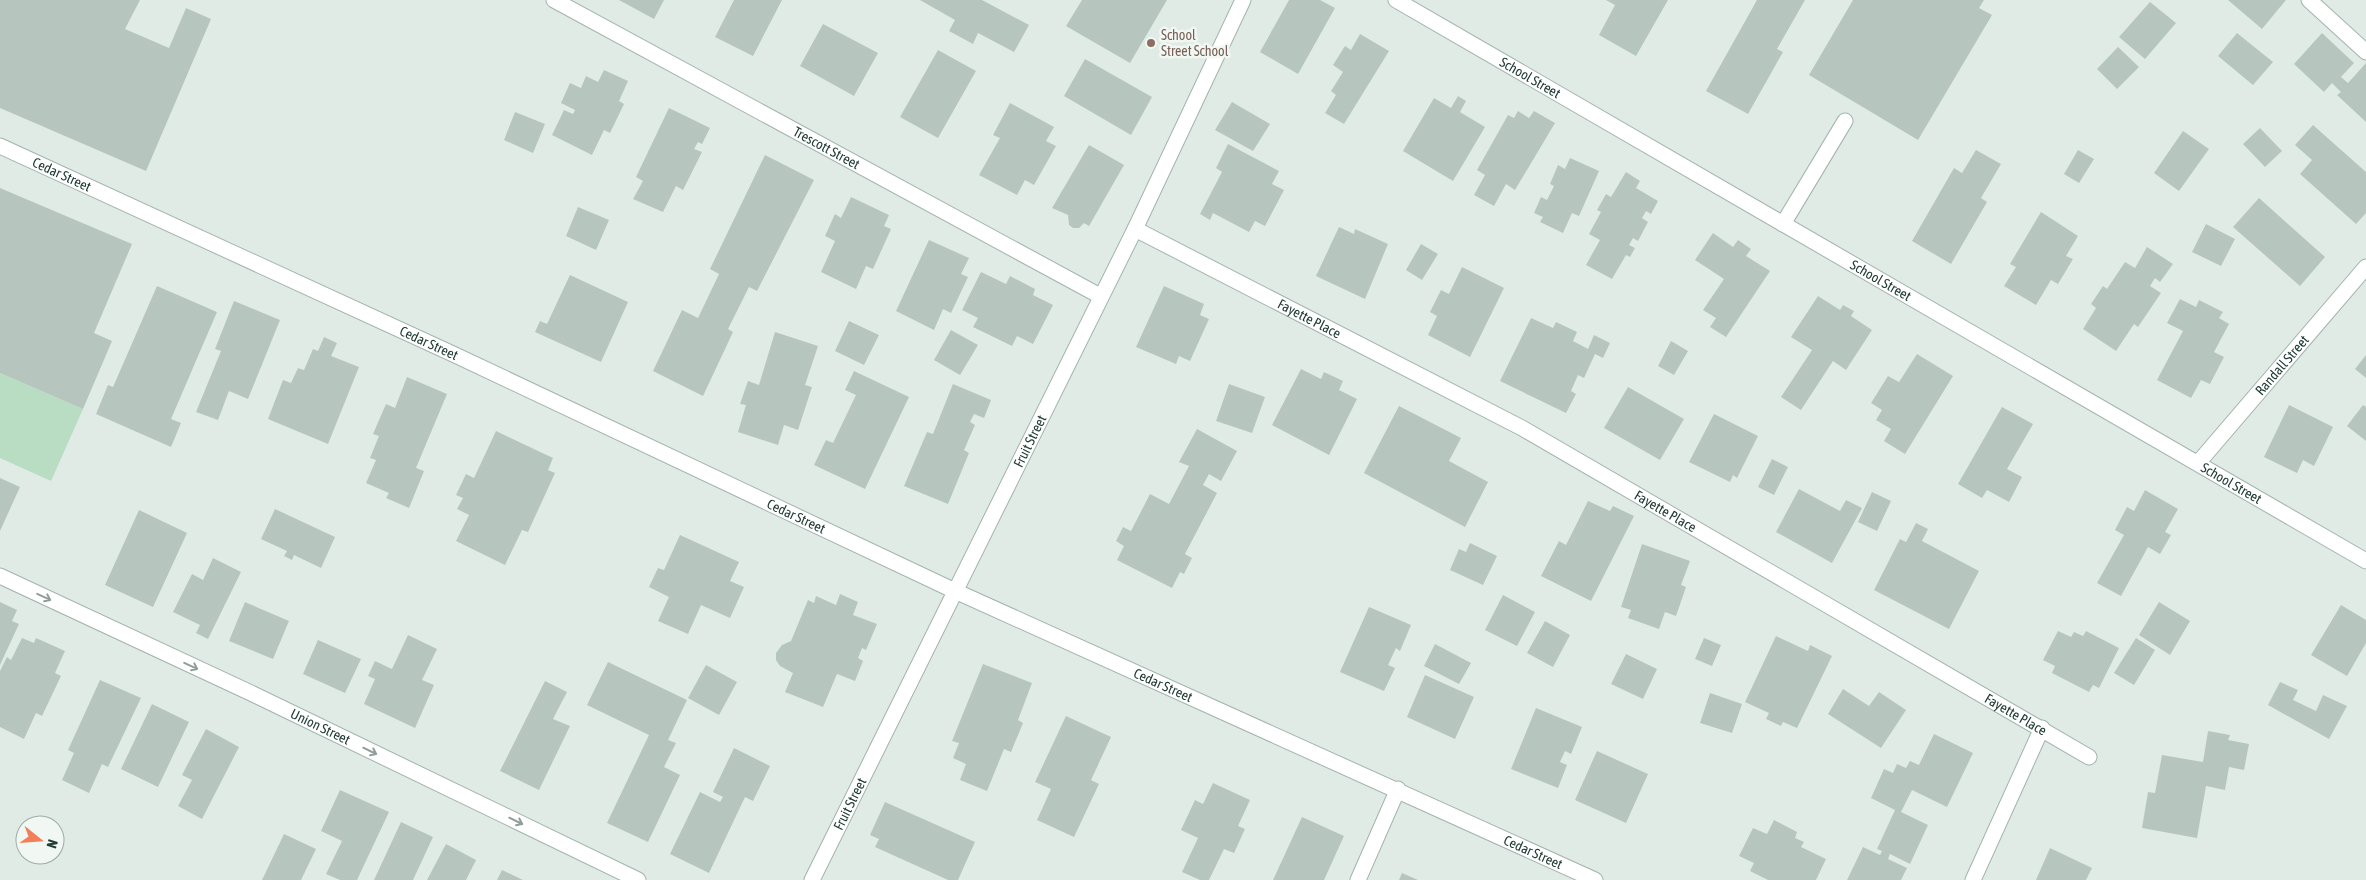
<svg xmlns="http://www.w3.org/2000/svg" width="2366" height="880" font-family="'Asap Condensed',sans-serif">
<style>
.green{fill:#b9ddc3}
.building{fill:#b6c6bf}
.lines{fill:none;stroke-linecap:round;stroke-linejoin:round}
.service-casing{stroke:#a3b3ad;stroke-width:17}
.minor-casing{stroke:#a3b3ad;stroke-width:17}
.tertiary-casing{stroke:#a3b3ad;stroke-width:17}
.service{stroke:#fff;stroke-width:15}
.minor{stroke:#fff;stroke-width:15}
.tertiary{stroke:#fff;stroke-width:15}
.oneway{stroke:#909e9a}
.education-dot{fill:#8d6e63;stroke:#f1f8f4;stroke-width:2}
.labels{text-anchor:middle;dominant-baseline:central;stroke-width:5;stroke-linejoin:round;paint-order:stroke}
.education-label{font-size:14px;fill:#785e54;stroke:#f1f8f4;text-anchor:start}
.street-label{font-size:14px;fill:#213c35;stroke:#f1f8f4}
</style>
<rect width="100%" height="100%" fill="#e0ebe6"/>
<path class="green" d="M0,373L83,409L51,481L0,458Z"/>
<path class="building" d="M0,0H140L125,29L169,48L186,8L211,19L146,171L0,108Z
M619,0H664L654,19Z
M734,0H782L753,56L715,37Z
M920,0H982L1029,25L1014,52L978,33L973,44L949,31L955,20Z
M1082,0H1167L1130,63L1066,26Z
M1289,0H1320L1335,8L1298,74L1260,52Z
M1606,0H1668L1636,56L1599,35L1615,5Z
M1757,0H1805L1777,49L1783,52L1748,114L1706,91Z
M1853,0H1984L1979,8L1992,15L1918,140L1809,75Z
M2228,0H2286L2262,29Z
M2150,2L2176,23L2145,59L2119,37Z
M823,24L878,53L854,96L800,66Z
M2237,33L2273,62L2253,85L2218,56Z
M2322,33L2354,63L2341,77L2348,83L2366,63V122L2337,95L2341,92L2332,83L2324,92L2294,64Z
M1360,34L1389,51L1344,124L1325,113L1336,95L1331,91L1343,72L1333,65L1345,46L1351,50Z
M2118,47L2139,67L2117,89L2097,69Z
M938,50L976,71L938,138L900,117Z
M1085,59L1152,97L1131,135L1064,96Z
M604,70L628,81L619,101L624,104L610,133L604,130L592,155L552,135L564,110L573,114L575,110L561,103L570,83L581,88L586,76L598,82Z
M1458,96L1466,101L1460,112L1485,127L1453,181L1403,151L1434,98L1451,108Z
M1232,102L1270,124L1253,151L1215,130Z
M1010,103L1054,127L1046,141L1056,146L1034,185L1025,180L1017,195L979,175L1000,138L993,135Z
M669,108L710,128L702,144L698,142L694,149L702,152L683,190L676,186L663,212L633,199L643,181L636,177Z
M1518,111L1529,118L1534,111L1555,123L1515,190L1506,184L1494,206L1474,195L1485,175L1477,170L1508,115L1514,118Z
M515,112L545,124L533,153L504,140Z
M2313,125L2366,172V213L2356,224L2300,174L2312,160L2295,145Z
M2260,128L2282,151L2265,167L2243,144Z
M2183,131L2209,149L2179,191L2154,173Z
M1228,144L1279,171L1272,184L1284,190L1265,226L1255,221L1249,232L1213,213L1210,220L1200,214L1222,172L1216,168Z
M1089,145L1124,165L1089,226L1084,223L1079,228H1073L1069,225L1068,215L1052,208Z
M1976,150L2001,164L1981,198L1987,202L1951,264L1912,241L1954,168L1962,173Z
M2078,150L2094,159L2079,183L2064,174Z
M765,155L814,180L757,291L749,287L728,329L733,332L703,396L653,371L682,310L698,318L719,274L710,269Z
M1570,158L1599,171L1579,216L1572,213L1563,233L1540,222L1543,217L1534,213L1541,197L1547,200L1554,186L1550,184L1558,165L1565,169Z
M1626,172L1640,181L1636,188L1658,201L1651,214L1646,211L1642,218L1648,222L1638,241L1633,238L1629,245L1635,248L1630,257L1626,255L1612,279L1586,265L1600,240L1589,234L1601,212L1597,210L1606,194L1611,197Z
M0,188L132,244L94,333L112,341L83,409L0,373Z
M851,197L889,215L884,226L891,229L873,269L866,266L856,289L821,272L835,241L825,236L835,214L841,218Z
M2259,198L2325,257L2300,286L2233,227Z
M578,207L609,220L596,250L566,236Z
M2041,212L2078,236L2066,256L2073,259L2058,284L2051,280L2036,305L2004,286L2016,267L2010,264Z
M2206,224L2235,239L2221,266L2192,252Z
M1339,227L1354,234L1355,229L1388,244L1365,299L1316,276Z
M1713,233L1733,247L1738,240L1751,249L1746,256L1770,271L1726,337L1710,327L1716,318L1703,310L1724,279L1695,260Z
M929,240L969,258L961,274L968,277L951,313L943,309L934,330L896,311Z
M1421,244L1438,254L1422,280L1406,270Z
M2147,247L2173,264L2160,282L2155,278L2150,286L2161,293L2138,327L2134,324L2116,351L2083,329L2096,308L2091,304L2103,286L2107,289L2125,262L2135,268Z
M1462,267L1504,288L1470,357L1428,335L1437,316L1430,312L1441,290L1449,294Z
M981,272L1006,284L1010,276L1035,289L1033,295L1053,305L1033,344L1017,336L1012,346L973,327L978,318L962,310Z
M570,275L628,302L601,362L535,332L540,321L547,324Z
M157,286L217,312L171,419L181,423L171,447L96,414L108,385L113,387Z
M1164,286L1204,304L1200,315L1209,319L1190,361L1179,356L1176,364L1136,347Z
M1818,296L1840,310L1843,305L1854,311L1851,316L1872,330L1846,370L1833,361L1801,410L1781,397L1812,350L1791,337Z
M2180,299L2196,307L2199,300L2223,312L2219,318L2229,324L2214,352L2224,357L2210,384L2201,380L2191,398L2157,380L2183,331L2167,323Z
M234,301L280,320L248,399L229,391L218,420L196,412L221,351L215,349Z
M1531,318L1553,328L1556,322L1577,332L1573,341L1588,349L1594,335L1610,343L1603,358L1595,354L1584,378L1578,375L1571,391L1576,394L1566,413L1500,381Z
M849,321L879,335L864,365L835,351Z
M951,330L978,345L960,375L934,360Z
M775,332L818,346L805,385L812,387L798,430L784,425L778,445L738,432L746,405L740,404L748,381L759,385Z
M324,337L337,343L331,356L359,367L328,444L268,419L283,380L291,383L298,368L304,370L313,349L318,351Z
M1671,341L1688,351L1674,375L1658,366Z
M1917,354L1953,376L1905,454L1884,441L1891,429L1876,420L1882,410L1871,403L1888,376L1899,382Z
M2366,355V378L2355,369Z
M1301,369L1321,379L1324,372L1343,381L1339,390L1357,399L1329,455L1272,425Z
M854,371L909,397L865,489L814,465L826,440L833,443L856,395L845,390Z
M407,377L447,394L416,468L424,471L409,508L386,498L389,493L366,483L376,460L370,458L379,436L373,434L386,404L395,408Z
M953,384L991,400L984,418L974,414L970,422L975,425L964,450L969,453L948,504L904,486L927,432L933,434Z
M1229,384L1265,397L1252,433L1216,421Z
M1628,387L1684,419L1660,460L1604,428Z
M2289,405L2333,427L2314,466L2303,460L2297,473L2264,457Z
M2363,405L2366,407V441L2347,426Z
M1399,406L1461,438L1449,461L1488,482L1465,527L1364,473Z
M2002,407L2033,424L2007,469L2022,477L2009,502L1987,490L1982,498L1958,484Z
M1714,414L1758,436L1737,478L1733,475L1730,482L1689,462Z
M1197,429L1237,451L1221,481L1209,474L1203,485L1217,493L1185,554L1192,558L1184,574L1180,572L1172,588L1117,560L1124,546L1116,541L1123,527L1131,531L1150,494L1169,504L1189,466L1179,462Z
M496,431L553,458L548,470L555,473L528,532L522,530L505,565L456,541L469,515L457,509L463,498L456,495L466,474L474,478Z
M1772,459L1788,467L1774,495L1758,487Z
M0,478L20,487L0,531Z
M1799,489L1840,511L1846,500L1862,508L1832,563L1776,532Z
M2145,490L2178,509L2165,532L2171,535L2160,554L2148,547L2121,596L2097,583L2124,535L2115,530L2127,507L2134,511Z
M1872,492L1891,501L1877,531L1858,522Z
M1588,501L1610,511L1613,506L1634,516L1591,601L1541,576L1559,541L1566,545Z
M275,509L335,537L321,568L294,555L292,560L284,556L287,551L261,539Z
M139,510L187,533L153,607L105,585Z
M1916,523L1928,529L1922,541L1979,571L1949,629L1874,590L1900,539L1906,542Z
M680,535L739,562L730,581L744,587L730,618L701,605L688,634L658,621L669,597L649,587L658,568L664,570Z
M1470,543L1497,556L1483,585L1450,570L1459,549L1466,552Z
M1642,544L1690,561L1681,585L1686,587L1676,616L1665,612L1659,629L1628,618L1631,610L1621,607Z
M213,558L241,572L208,639L196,633L200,625L173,612L192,574L203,580Z
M840,594L858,602L853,615L877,624L866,650L862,648L858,658L863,661L855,681L837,674L823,707L785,692L793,673L780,666L776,660V653L782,645L791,641L808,600L814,603L816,596L836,605Z
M1503,595L1535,612L1517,646L1485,630Z
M0,602L17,610L12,621L19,624L0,665Z
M245,602L289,621L273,659L229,641Z
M2159,602L2190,621L2170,655L2139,635Z
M2341,605L2366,620V643L2347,676L2311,655Z
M1369,607L1411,625L1400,651L1396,648L1388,665L1395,668L1384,691L1340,672Z
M1545,621L1570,635L1553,667L1527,653Z
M2058,631L2071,637L2074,632L2083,636L2086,631L2119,648L2099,688L2093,685L2089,692L2052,673L2055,666L2043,660Z
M408,635L437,649L422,680L434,685L415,728L364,704L375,679L368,676L375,661L392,669Z
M1776,636L1808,651L1810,645L1832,656L1797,728L1783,722L1781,726L1766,719L1769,713L1745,702Z
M22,638L34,643L36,638L65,651L55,673L61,676L42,716L36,713L24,739L0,727V671L7,657L11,660Z
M1704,638L1721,645L1712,666L1695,659Z
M2136,638L2155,650L2134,685L2114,673Z
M318,640L361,659L345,693L303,674Z
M1435,644L1471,663L1459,684L1424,666Z
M1626,654L1657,669L1643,699L1611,684Z
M608,662L687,700L668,740L676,743L664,767L680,775L648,842L607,823L649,735L587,705Z
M983,664L1032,683L1018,720L1023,723L1011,752L1004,749L987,791L960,780L966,764L953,758L959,743L952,741Z
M706,665L737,682L719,715L688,698Z
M1425,675L1474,697L1455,739L1407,717Z
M100,680L141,698L108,767L102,764L89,793L62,780L74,753L68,750Z
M545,681L567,692L553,719L570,726L539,790L500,771Z
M2280,682L2298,690L2293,700L2316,711L2323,695L2347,706L2329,739L2268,705Z
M1843,689L1869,706L1879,692L1906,710L1881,748L1828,714Z
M1710,693L1742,704L1732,733L1700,723Z
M152,704L189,722L158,787L121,769Z
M1536,708L1582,727L1571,754L1565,751L1560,762L1567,765L1558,788L1511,769Z
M1066,716L1111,737L1091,780L1099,784L1074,837L1037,820L1051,789L1035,782Z
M206,729L239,747L202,819L178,806L192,780L182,775Z
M2208,731L2230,735L2228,740L2249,744L2244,770L2229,767L2225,790L2206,786L2197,838L2142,828L2148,792L2155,793L2162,755L2203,762Z
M1934,734L1973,753L1947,807L1912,790L1901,812L1928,825L1910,864L1890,854L1888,859L1907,868L1901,880H1847L1863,847L1880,855L1882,851L1877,849L1895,810L1871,798L1884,769L1893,773L1897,764L1906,768L1910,761L1919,765Z
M734,748L770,766L753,801L745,797L709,873L670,854L700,792L720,802L723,797L713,792Z
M1597,751L1648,774L1626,823L1575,800Z
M1213,783L1250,800L1238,826L1245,829L1234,853L1224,849L1209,880H1200L1182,872L1198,838L1181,830L1195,800L1203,804Z
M340,790L389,812L357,880H340L326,874L342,841L321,831Z
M885,802L975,842L958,880H948L875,847L879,839L870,835Z
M1302,817L1344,836L1324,880H1273Z
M1774,820L1797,832L1795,838L1804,842L1801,847L1826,859L1816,880H1768L1750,871L1754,863L1739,856L1753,828L1767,834Z
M401,822L433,837L413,880H374Z
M284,834L316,849L301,880H262Z
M446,844L476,860L466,880H427Z
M2050,848L2092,868L2086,880H2036Z
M502,870L523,880H497Z
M1402,873L1418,880H1399Z"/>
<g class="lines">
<defs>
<path id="service" d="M2309,0L2366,52
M1783,224L1845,121
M1358,880L1398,789"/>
<g id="minor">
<path id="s1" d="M554,0L1100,296"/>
<path id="s2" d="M0,146L453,354L955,591L1595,880"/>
<path id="s3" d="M1135,229L1522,428L2089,757"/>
<path id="s4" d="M2198,463L2366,267"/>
<path id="s5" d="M0,576L253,694L638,880"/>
<path id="s6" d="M812,880L1135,229L1243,0"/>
<path d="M1973,880L2042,728"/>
</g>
<g id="tertiary">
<path id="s7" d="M1396,0L2366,561"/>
</g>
</defs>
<use href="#service" class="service-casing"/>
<use href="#minor" class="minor-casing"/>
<use href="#tertiary" class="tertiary-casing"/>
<use href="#service" class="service"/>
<use href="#minor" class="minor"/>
<use href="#tertiary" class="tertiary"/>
</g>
<defs><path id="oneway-shaft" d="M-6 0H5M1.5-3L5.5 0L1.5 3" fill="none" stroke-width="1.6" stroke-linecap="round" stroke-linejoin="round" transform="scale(1.25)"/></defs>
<g class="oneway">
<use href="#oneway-shaft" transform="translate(44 597) rotate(25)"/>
<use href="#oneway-shaft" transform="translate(191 666) rotate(25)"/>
<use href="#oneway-shaft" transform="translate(370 751) rotate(26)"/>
<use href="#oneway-shaft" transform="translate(516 821) rotate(26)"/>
</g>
<circle class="education-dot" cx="1151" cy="43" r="5"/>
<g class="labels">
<g class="education-label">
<text x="1161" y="35">School<tspan x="1161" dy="16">Street School</tspan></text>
</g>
<g class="street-label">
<text stroke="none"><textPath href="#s7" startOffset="155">School Street</textPath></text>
<text stroke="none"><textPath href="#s1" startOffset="310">Trescott Street</textPath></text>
<text stroke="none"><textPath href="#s2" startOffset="68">Cedar Street</textPath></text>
<text stroke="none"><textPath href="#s7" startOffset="560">School Street</textPath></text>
<text stroke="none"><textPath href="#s3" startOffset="196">Fayette Place</textPath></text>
<text stroke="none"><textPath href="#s2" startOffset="472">Cedar Street</textPath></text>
<text stroke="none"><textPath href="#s4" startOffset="129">Randall Street</textPath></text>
<text stroke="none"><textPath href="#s6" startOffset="490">Fruit Street</textPath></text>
<text stroke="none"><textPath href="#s7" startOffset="965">School Street</textPath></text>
<text stroke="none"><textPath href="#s3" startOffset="601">Fayette Place</textPath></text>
<text stroke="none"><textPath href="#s2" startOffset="878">Cedar Street</textPath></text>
<text stroke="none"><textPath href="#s2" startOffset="1282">Cedar Street</textPath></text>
<text stroke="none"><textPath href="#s3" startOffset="1006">Fayette Place</textPath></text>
<text stroke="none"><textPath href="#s5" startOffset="354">Union Street</textPath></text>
<text stroke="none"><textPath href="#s6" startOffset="85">Fruit Street</textPath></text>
<text stroke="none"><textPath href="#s2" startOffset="1688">Cedar Street</textPath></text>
</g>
</g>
<g transform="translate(40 840) rotate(107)"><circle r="24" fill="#f1f8f4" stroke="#9eada8"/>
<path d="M0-4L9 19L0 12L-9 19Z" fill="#f27f58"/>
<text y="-8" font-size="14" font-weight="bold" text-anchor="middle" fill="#213c35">N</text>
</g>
</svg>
